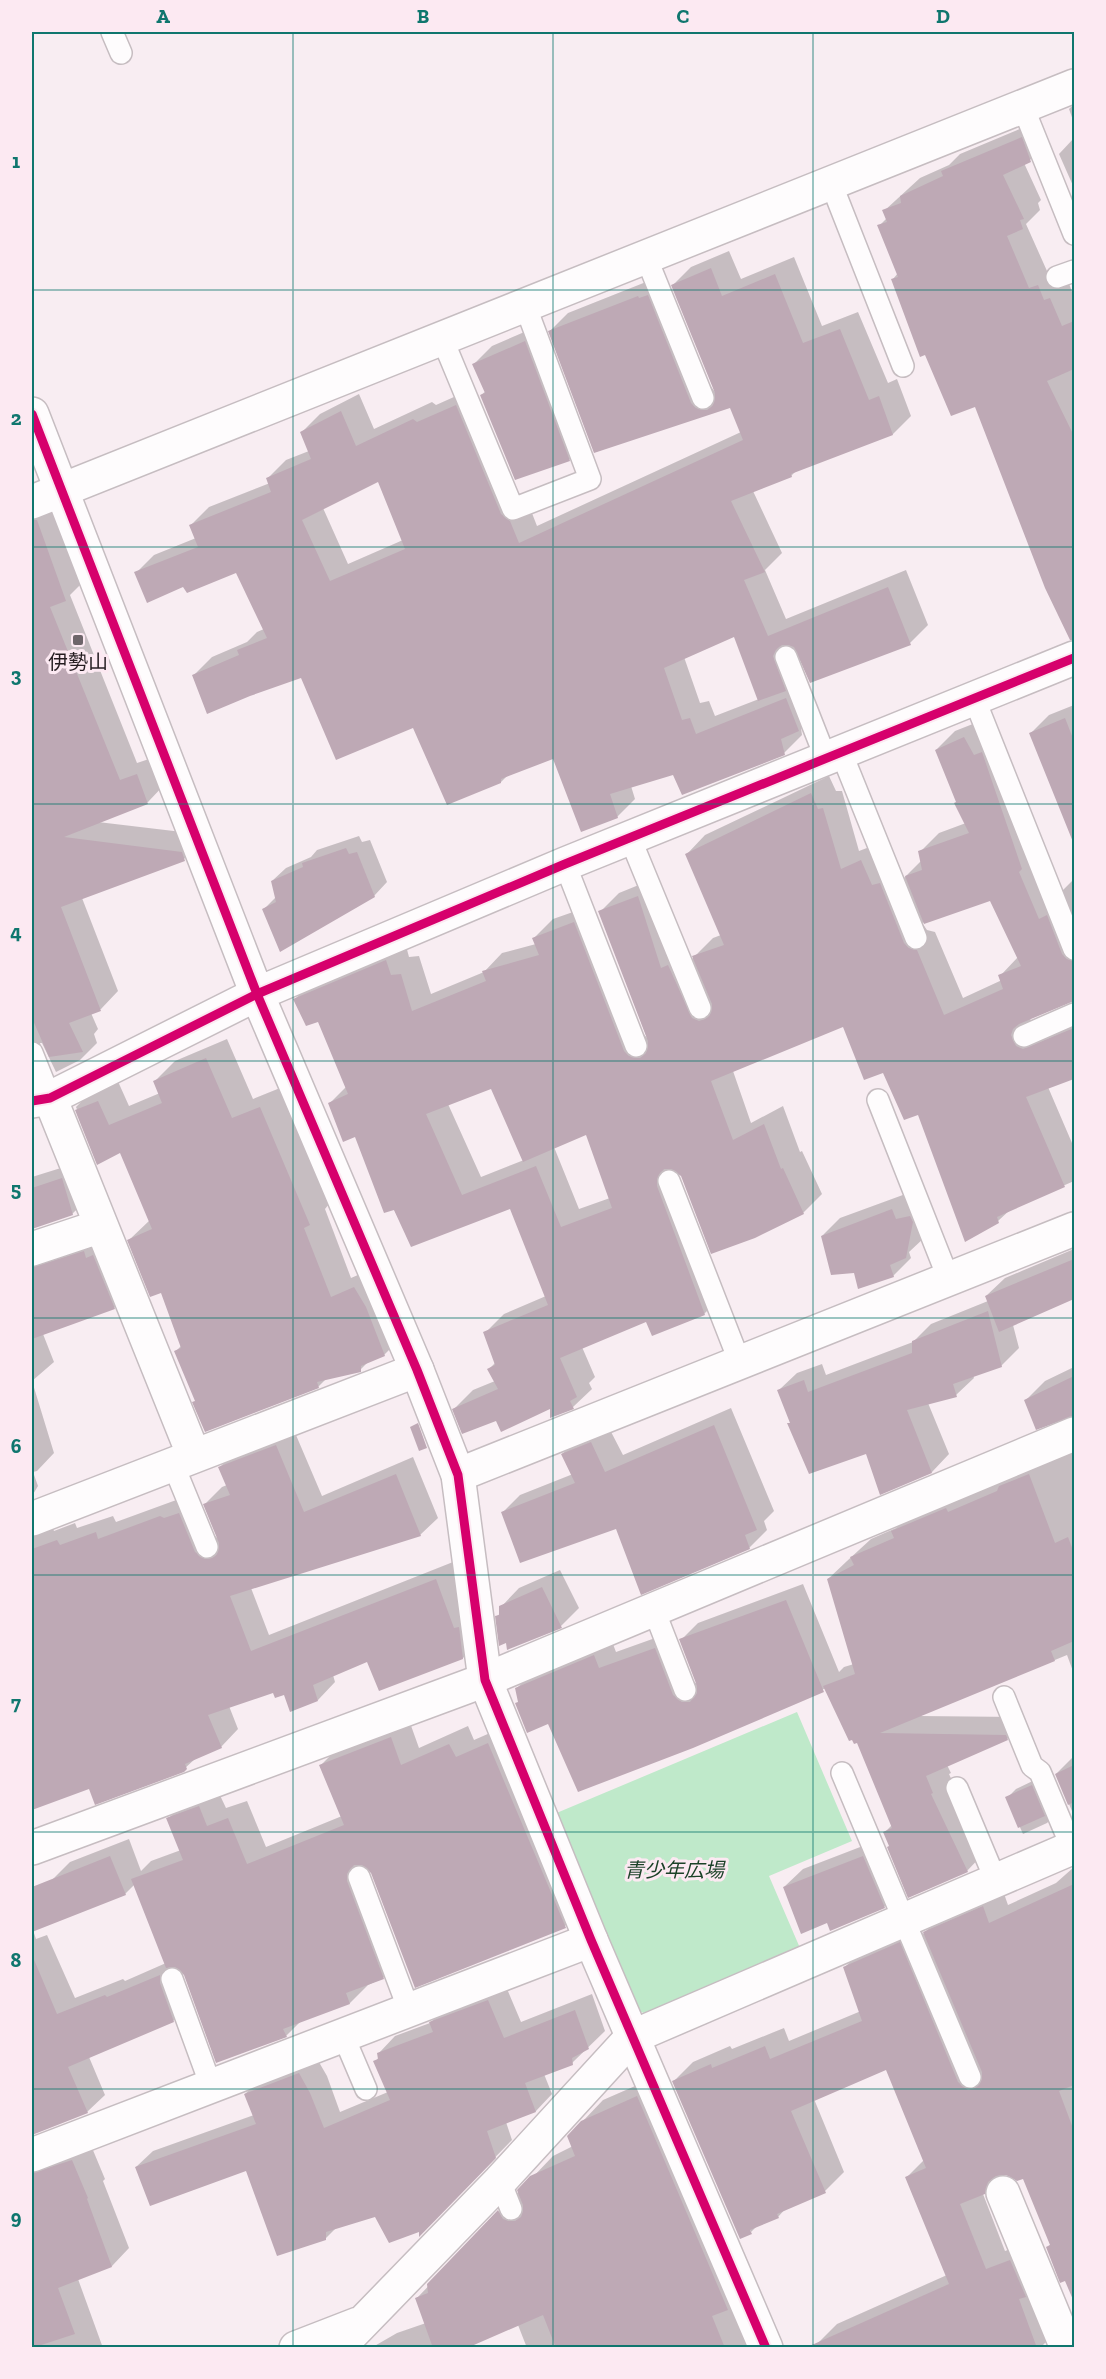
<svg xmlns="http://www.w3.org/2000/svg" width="1106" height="2379" font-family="'Zilla Slab','Noto Sans JP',serif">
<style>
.green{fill:#bfe9ca}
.shadow{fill:#0003;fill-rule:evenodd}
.building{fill:#bea9b5;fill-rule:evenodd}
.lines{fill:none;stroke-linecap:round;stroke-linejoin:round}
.lane-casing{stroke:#c6bdc1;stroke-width:24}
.street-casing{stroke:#c6bdc1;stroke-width:36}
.secondary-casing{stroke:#c6bdc1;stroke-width:36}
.lane{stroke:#fefcfd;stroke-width:21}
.street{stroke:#fefcfd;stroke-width:33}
.secondary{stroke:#fefcfd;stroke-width:33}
.cycleway-casing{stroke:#fce9f2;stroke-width:13}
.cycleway{stroke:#d6006c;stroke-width:9}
.grid{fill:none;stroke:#0f766e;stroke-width:1.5;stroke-opacity:0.55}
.poi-dot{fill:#6e656a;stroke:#fce9f2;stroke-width:2}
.labels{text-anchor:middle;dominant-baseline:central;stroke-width:6;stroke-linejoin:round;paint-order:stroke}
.poi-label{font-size:20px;fill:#241c20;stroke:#fce9f2}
.park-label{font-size:20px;font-style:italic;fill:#1b4228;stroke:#fce9f2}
.neatline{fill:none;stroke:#0f766e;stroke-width:2}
.grid-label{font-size:20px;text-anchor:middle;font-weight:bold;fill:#0f766e}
</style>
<rect width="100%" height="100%" fill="#f8edf2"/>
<path class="green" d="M797,1712L852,1841L769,1876L800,1948L644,2013L629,2008L547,1817Z"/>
<path class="shadow" d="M1074,104V123L1069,109Z
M1039,121L1048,143L1030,160L1024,163L1041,200L1038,203L1040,210L1026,224L1047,271L1056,268L1068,281L1074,297V627L1066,629L976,405L893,279L898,273L879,226L887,218L884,211L920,178L949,165L960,154Z
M1074,138V188L1059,154Z
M729,251L741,279L794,257L822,326L858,312L888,383L897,379L911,416L893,434L797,470L791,476L753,491L782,553L765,570L786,619L906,570L928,625L910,643L799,661L817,712L801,728L802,735L784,753L673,773L631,786L635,799L617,817L554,757L507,776L501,782L414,726L302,676L194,675L212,657L247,642L257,632L264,629L237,571L183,585L136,573L154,555L196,538L191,525L209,507L270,483L268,478L286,460L309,451L302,432L320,414L359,394L374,429L432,402L436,405L474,388L519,496L528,503L537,526L741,432L731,406L595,452L550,331L568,313L656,278L657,281L666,278L709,384L715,392L673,285L691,267ZM379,480L403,540L348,564L323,508ZM735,635L759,699L715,716L709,701L700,703L684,657Z
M543,324L587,442L569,460L481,395L486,391L474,364L492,346Z
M32,433L37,465L33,469L34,472L32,479Z
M32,487L56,502L83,582L70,595L137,763L155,757L165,784L148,802L98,822L199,834L202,841L184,859L82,898L118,991L101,1009L91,1013L98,1029L94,1034L97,1043L80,1060L56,1072L42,1043H40L42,1051L32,1062Z
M1074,705V842L1031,733L1049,715Z
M983,720L993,737L1000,734L1052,882L1058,880L1063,890L1074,879V1001H1069L1031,1018L1030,1021L1036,1028L1074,1018V1077L1048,1087L1072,1143L1074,1142V1181L1011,1209L998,1221L919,1113L843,1025L733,1071L751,1123L783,1106L800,1152L802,1151L822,1194L803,1213L682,1175L677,1171L723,1295L704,1314L646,1320L582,1347L595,1377L589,1383L592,1389L573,1407H551L497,1419L454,1409L473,1390L495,1381L489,1369L496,1362L485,1333L504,1314L546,1296L511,1207L412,1245L356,1135L330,1103L347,1086L319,1020L295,999L313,981L405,942L409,957L419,956L431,994L484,972L502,953L536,944L534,938L553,919L593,905L642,1032L647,1038L600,912L619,893L656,878L679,950L687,947L692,959L713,938L721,935L687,854L705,835L829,776L836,791H842L859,851L880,843L891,867L899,865L904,878L922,860L920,852L939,833L966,823L936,750L955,731ZM991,899L1018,957L1000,976L1002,980L963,998L935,932L927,930L922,923ZM492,1087L524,1160L481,1177L448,1104ZM587,1133L610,1198L579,1209L554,1147Z
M359,836L362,842L370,840L387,882L374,896L264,909L277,896L272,881L286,868L311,857L317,850Z
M227,1039L253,1099L280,1088L329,1204L325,1209L351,1278L374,1268L404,1335L384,1355L369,1361L360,1370L326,1379L318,1387L175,1352L182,1345L162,1291L129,1240L150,1220L120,1151L98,1162L76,1107L96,1087L116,1077L129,1106L160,1093L155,1081L175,1061Z
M80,1162L90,1197L72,1214L32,1228V1177Z
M911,1192L924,1238L909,1252L911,1258L893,1276L855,1271L822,1236L840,1218Z
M102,1235L132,1291L114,1308L43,1334L54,1362L32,1381L54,1453L37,1471L33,1472L38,1486L32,1496V1238Z
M1074,1249V1298L1013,1325L1019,1348L1001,1366L973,1375L974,1378L956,1395L928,1403L949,1454L932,1472L881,1493L867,1452L789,1424L791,1421L779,1390L797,1373L822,1364L826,1375L913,1342L931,1324L988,1301L986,1296L1005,1278Z
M1074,1367V1414L1067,1415L1026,1400L1045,1381Z
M731,1408L774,1511L764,1521L767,1530L749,1548L503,1512L520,1495L573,1474L562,1454L580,1437L608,1426L623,1455Z
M293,1428L322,1496L413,1457L438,1518L420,1535L251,1588L269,1635L453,1562L480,1640L463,1658L368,1660L333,1675L335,1682L318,1700L274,1691L229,1706L238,1729L221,1747L196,1758L183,1770L90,1787L32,1808V1507L50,1520L54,1531L75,1523L77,1528L113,1516L116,1522L179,1499L219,1540L205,1504L222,1487L227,1485L219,1468L237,1450Z
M1074,1444V1674L1067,1655L919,1716L1024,1717L1026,1720L1007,1739L947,1765L951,1773L949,1774L985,1852L967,1871L891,1845L885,1832L892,1825L858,1741L826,1688L693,1747L549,1722L519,1701L517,1688L534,1671L611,1639L616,1652L672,1632L690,1678L698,1685L681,1640L698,1623L803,1584L839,1672L844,1667L854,1664L828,1579L847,1561L871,1539L896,1528L912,1512Z
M560,1570L579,1608L561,1626L497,1616L501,1613V1607L519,1588Z
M409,1720L419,1748L468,1726L474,1740L506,1726L583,1908L565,1926L372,1872L366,1867L401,1960L383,1978L368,1985L350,2003L301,2021L286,2036L178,1967L191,2003L173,2021L89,2057L105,2095L87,2112L32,2133V1927L36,1939L47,1935L75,1998L123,1979L125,1981L166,1963L134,1885L125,1894L52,1880L70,1862L129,1839L141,1871L151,1861L181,1850L168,1819L186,1800L217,1789L226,1808L247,1801L266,1847L342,1816L320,1766L339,1747Z
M1074,1756V1810L1072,1811L1056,1774Z
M1041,1777L1056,1814L1047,1823L1023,1834L1007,1798L1016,1789Z
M881,1839L902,1888L884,1907L828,1921L784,1887L803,1869Z
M1074,1867V2275L1061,2281L1047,2248L1051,2244L1024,2177L1004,2173L983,2194L1005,2251L1030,2242L1057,2331L1040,2348L818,2343L837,2324L947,2275L906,2178L924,2160L887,2068L814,2099L844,2172L825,2191L787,2207L778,2217L758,2225L751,2232L674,2081L693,2062L730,2046L732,2049L784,2028L789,2041L861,2011L845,1967L864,1948L919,1924L923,1934L944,1913L1002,1888L1008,1905L1056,1883Z
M505,1984L521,2022L592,1994L605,2031L572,2063L544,2074L552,2094L536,2111L506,2122L512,2140L436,2218L420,2230L376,2215L336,2228L325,2239L247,2169L136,2167L153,2151L254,2115L245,2094L262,2077L316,2057L327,2076L340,2112L388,2092L375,2062L379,2057V2053L395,2036L430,2023L447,2006Z
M658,2076L754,2348H527L518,2325L463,2348H371L397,2333L426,2323L417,2298L553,2156L573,2146L582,2122L603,2100Z
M32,2142L90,2143L105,2179L103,2181L129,2248L112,2266L78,2279L103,2348H32Z"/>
<path class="building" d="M1022,137L1031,162L1003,175L1024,219L1020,220L1023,229L1007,236L1029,288L1038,285L1044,300L1050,298L1062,326L1074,321V369L1047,381L1074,436V640H1070L1045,588L975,407L951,416L925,355L920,357L891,279L898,277L877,225L887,222L882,210L901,203L900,196L943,176L941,171Z
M711,268L722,296L775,274L803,343L840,329L869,400L879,396L893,435L791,474L792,477L731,501L765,572L744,580L768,636L888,587L911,645L810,683L794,647L788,645H782L776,650L773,656L786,691L758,701L734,637L664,668L682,720L690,718L696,734L786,698L799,731L781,739L785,755L682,795L673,775L610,794L618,818L581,832L553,759L501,779V783L447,805L413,728L336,760L301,678L250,696L207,714L192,675L239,655L237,650L267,638L236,573L187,593L183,587L147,603L134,572L198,547L189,525L271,492L266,478L311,459L300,432L341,411L356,446L413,419L417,422L456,405L501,514L510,521L519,543L743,440L730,408L594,453L548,331L638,296L639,298L648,295L691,403L696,408L707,410L713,405L715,393L671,285ZM378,482L405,549L330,581L302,520Z
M525,341L570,461L515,480L480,395L485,393L472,364Z
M32,520H37L66,601L50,607L120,780L137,774L148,804L64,837L182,852L185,861L61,907L101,1011L69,1023L83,1052L49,1057L32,1018Z
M1065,718L1074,741L1073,842L1029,733Z
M964,737L974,755L982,752L1022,869L1019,872L1039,919L1047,915L1062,954L1067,959L1074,961V1001L1019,1024L1013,1029L1011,1035L1016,1046L1023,1049L1074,1028V1079L1026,1097L1065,1187L997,1217L999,1223L965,1242L918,1115L904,1120L883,1073L864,1080L843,1027L711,1081L733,1140L764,1124L781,1169L783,1168L804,1214L755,1238L711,1254L681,1176L671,1169H664L657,1179V1186L705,1315L652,1336L646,1322L560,1358L577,1397L570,1401L574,1409L550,1418V1409L501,1432L496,1421L462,1434L452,1409L498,1389L487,1369L495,1365L483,1332L548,1305L510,1209L411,1247L394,1210L384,1213L355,1137L343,1142L328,1103L348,1094L318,1022L306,1026L293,999L386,960L391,975L401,974L412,1011L486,981L482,971L539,955L532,938L574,922L624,1051L629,1056L640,1058L646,1053L648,1041L598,911L638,896L661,968L668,965L692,1018L699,1021L705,1019L710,1015L712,1004L692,956L724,945L685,854L811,793L818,809L823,808L841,869L861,860L872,885L880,883L904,943L909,948L917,950L944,1015L1003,989L998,975L1021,966L990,901L924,924L905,876L922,870L918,851L969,833L954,803L956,802L935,750ZM491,1089L523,1162L586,1135L612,1208L561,1227L536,1166L462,1195L426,1114Z
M346,848L349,854L357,852L375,897L280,952L262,909L276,902L271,881L303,867L302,863Z
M206,1058L232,1118L260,1107L310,1225L304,1228L331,1297L354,1287L366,1307L385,1356L361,1366V1372L317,1382L319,1388L205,1432L192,1402L195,1401L174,1351L181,1348L161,1293L150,1297L127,1240L152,1229L120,1153L97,1165L75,1110L98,1101L109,1125L162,1103L153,1081Z
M62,1178L73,1215L32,1229V1188Z
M892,1209L896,1219L910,1216L913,1222L906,1258L890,1265L894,1277L858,1289L854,1273L831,1275L821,1236Z
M84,1251L86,1258L93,1255L115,1309L32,1339V1267Z
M1074,1259V1299L999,1332L985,1296Z
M988,1311L1002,1367L953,1384L957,1397L907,1410L932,1473L880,1495L866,1454L809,1474L787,1423H790L777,1390L804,1380L808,1392L912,1353V1341Z
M1074,1376V1416L1036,1430L1024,1400Z
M418,1423L427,1448L419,1451L410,1427Z
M714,1425L757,1530L745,1535L750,1549L641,1595L616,1529L520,1563L501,1512L575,1483L561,1454L591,1442L605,1472Z
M276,1445L304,1512L396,1474L421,1536L230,1596L251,1651L436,1579L454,1628L459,1627L463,1659L379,1691L367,1662L313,1685L318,1701L290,1712L284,1695L275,1698L273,1693L208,1715L222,1748L185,1764L187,1769L184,1772L95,1805L89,1789L32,1810V1549L57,1540L60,1545L96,1532L98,1539L160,1516L164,1518L179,1513L195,1552L205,1559L212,1558L217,1554L219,1543L203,1504L230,1495L218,1467Z
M1029,1474L1055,1543L1068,1537L1074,1553V1641L1051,1651L1055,1661L880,1733L1006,1735L1008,1740L926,1776L933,1793L931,1794L968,1872L908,1898L887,1847L889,1846L883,1832L892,1828L857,1743L854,1744L852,1740L849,1741L823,1686L855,1674L827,1579L854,1565L850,1557L894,1538L891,1531L946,1508L948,1512L997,1491L999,1486Z
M542,1587L562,1628L507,1650L506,1643L499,1646L495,1616L499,1615V1606Z
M786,1600L824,1692L693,1748L578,1792L548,1724L527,1733L515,1703L518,1702L515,1688L594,1655L599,1668L655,1648L673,1695L682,1702H690L697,1693V1686L679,1639Z
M391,1737L401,1765L449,1744L456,1757L488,1743L566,1928L415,1988L371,1873L362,1865H354L347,1874V1881L384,1979L346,1993L350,2004L283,2029L287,2037L216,2063L184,1975L175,1967L166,1968L131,1879L183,1860L166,1818L199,1806L207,1826L228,1818L247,1864L344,1825L319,1765Z
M1074,1765V1802L1068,1805L1055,1774Z
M1032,1785L1045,1816L1018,1828L1005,1797Z
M110,1856L126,1895L32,1932V1887Z
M863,1856L885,1908L830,1931L827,1923L801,1934L783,1887Z
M1074,1884V2085L1059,2091L1074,2131V2302L1065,2281L1060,2283L1046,2247L1050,2245L1023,2179L1017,2181L1006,2175L996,2176L988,2182L985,2194L960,2204L986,2269L1010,2260L1026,2297L1019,2299L1037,2348H805L949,2284L905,2177L926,2168L886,2070L791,2111L826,2193L777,2214L779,2218L750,2230L752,2234L740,2239L672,2081L711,2064L712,2068L765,2046L770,2059L862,2021L843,1967L900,1942L958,2082L968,2090L975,2088L982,2079V2072L923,1932L983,1906L989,1923Z
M32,1955L57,2014L105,1995L107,1997L160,1975V1983L174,2022L68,2067L88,2113L32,2135Z
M488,2000L504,2038L575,2010L589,2049L572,2058L573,2065L525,2083L536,2112L487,2131L496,2158L419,2237V2232L389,2243L375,2217L326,2232V2240L277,2256L246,2171L150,2206L135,2167L256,2124L244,2094L299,2073L310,2093L324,2128L390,2100L373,2061L378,2059L377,2053L433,2032L429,2022Z
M637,2096L728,2310L712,2316L725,2348H556L543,2315L467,2348H433L415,2298L428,2293L427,2284L498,2210L503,2219L509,2221H515L521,2217L523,2211V2205L517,2190L530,2176L575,2156L567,2136L581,2121Z
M72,2160L88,2198L87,2199L112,2267L58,2288L75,2334L32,2348V2173Z"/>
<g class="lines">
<defs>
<path id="lane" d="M112,32L121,53
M1023,107L1074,234
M831,183L903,366
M646,257L703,398
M1057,277L1074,271
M442,338L513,509L590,479L525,305
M786,657L826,759
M974,698L1074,949
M841,752L916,938
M630,838L700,1008
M565,864L636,1046
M1024,1036L1074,1014
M32,1053L50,1098
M878,1100L949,1280
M669,1181L740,1363
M173,1464L207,1547
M654,1610L685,1690
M1004,1697L1032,1766L1040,1772L1072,1848
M842,1773L970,2077
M957,1788L996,1881
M359,1877L409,2010
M172,1979L211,2086
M343,2035L366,2089
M500,2181L511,2209"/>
<path id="street" d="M32,502L1074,86
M50,1098L194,1456
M32,1249L101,1226
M458,1475L1074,1229
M32,1519L417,1370
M32,1848L485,1680L1074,1434
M32,2155L591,1940
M1003,2193L1067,2348
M296,2348L358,2324
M338,2348L500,2181L632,2037L1074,1847"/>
<path id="secondary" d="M32,414L257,994L417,1370L458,1475L485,1680L591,1940L766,2348
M32,1101L50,1098L257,994L565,864L1074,658"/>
</defs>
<use href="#lane" class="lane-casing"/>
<use href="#street" class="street-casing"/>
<use href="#secondary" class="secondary-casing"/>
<use href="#lane" class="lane"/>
<use href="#street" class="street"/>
<use href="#secondary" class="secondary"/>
<defs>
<path id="cycleway" d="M32,414L257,994L417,1370L458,1475L485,1680L591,1940L766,2348
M32,1101L50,1098L257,994L565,864L1074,658"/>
</defs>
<use href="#cycleway" class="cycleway-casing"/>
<use href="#cycleway" class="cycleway"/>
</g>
<path class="grid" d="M293,32V2348M553,32V2348M813,32V2348M32,290H1074M32,547H1074M32,804H1074M32,1061H1074M32,1318H1074M32,1575H1074M32,1832H1074M32,2089H1074"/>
<rect class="poi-dot" x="72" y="634" width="12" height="12" rx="3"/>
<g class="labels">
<g class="poi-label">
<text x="78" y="662">伊勢山</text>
</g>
<g class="park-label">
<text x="674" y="1870">青少年広場</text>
</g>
</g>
<rect width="1106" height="2379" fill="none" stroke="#fce9f2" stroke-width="66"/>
<rect x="33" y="33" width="1040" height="2313" class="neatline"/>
<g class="grid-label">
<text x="163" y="23">A</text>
<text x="423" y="23">B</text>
<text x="683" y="23">C</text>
<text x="943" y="23">D</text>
<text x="16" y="168">1</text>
<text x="16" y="425">2</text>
<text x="16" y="682">3</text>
<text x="16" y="939">4</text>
<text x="16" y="1196">5</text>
<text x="16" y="1453">6</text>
<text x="16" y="1710">7</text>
<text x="16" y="1967">8</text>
<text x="16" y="2224">9</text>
</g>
</svg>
